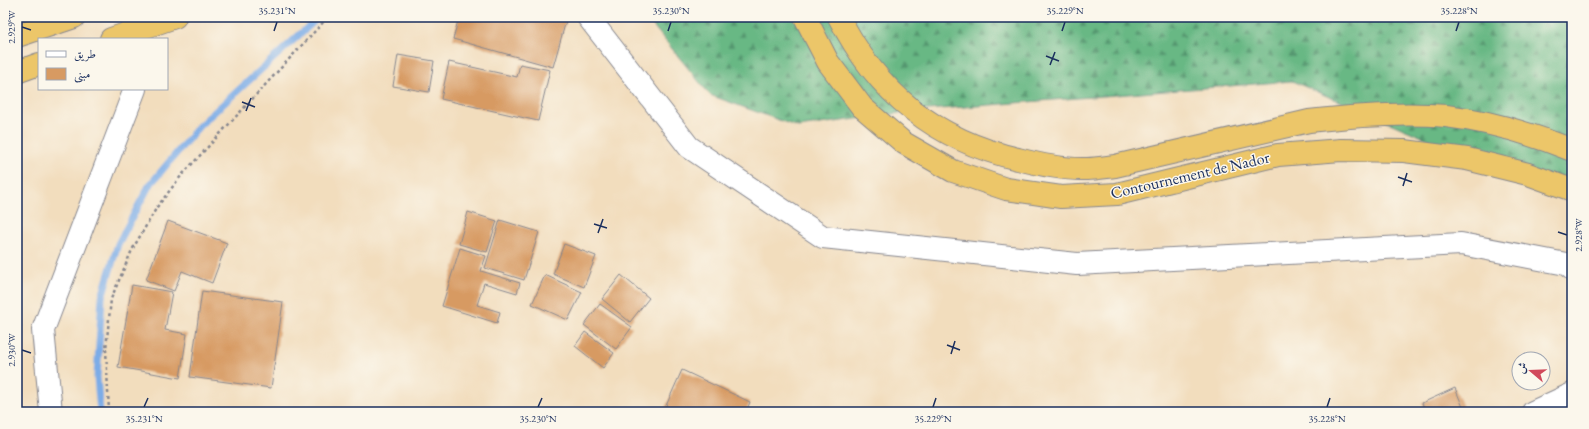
<svg xmlns="http://www.w3.org/2000/svg" width="1589" height="429" font-family="'EB Garamond',Amiri,serif">
<style>
.forest{fill:url(#forest-firs);stroke:#427471}
.lines{fill:none;stroke-linecap:round;stroke-linejoin:round}
.stream{stroke:#7cace7;stroke-width:7}
.building{fill:#d79a62}
.street-casing{stroke:#86868e;stroke-width:24}
.highway-casing{stroke:#86868e;stroke-width:24}
.path{stroke:#86868e;stroke-width:2.5;stroke-dasharray:3 3;stroke-linecap:butt}
.street{stroke:#fff;stroke-width:22}
.highway{stroke:#ecc669;stroke-width:22}
.ticks{fill:none;stroke:#1b2f5e;stroke-width:1.5}
.labels{text-anchor:middle;dominant-baseline:central;stroke-width:3;stroke-linejoin:round;paint-order:stroke}
.street-label{font-size:16px;fill:#1b2f5e;stroke:#fbf7ec}
.neatline{fill:none;stroke:#1b2f5e;stroke-width:1.5}
.ticks-label{font-size:10px;text-anchor:middle;fill:#1b2f5e}
</style>
<defs>
<pattern id="forest-firs" width="22" height="20" patternUnits="userSpaceOnUse"><rect width="22" height="20" fill="#68b884"/><path d="M5 1l3.5 6h-7zM16 11l3.5 6h-7z" fill="#55966f"/></pattern>
</defs>
<rect width="100%" height="100%" fill="#fbf7ec"/>
<filter id="ink" filterUnits="userSpaceOnUse"><feTurbulence type="fractalNoise" baseFrequency=".025" numOctaves="2"/><feDisplacementMap in="SourceGraphic" scale="8" xChannelSelector="R" yChannelSelector="G"/><feConvolveMatrix kernelMatrix="1 2 1 2 8 2 1 2 1" color-interpolation-filters="sRGB"/></filter>
<filter id="wash" filterUnits="userSpaceOnUse"><feTurbulence type="fractalNoise" baseFrequency=".012" numOctaves="4" result="noise"/><feDisplacementMap in="SourceGraphic" scale="16" xChannelSelector="R" yChannelSelector="G"/><feGaussianBlur stdDeviation="0.9" result="paint"/><feColorMatrix in="noise" values="0 0 0 0 0 0 0 0 0 0 0 0 0 0 0 0 0 1.4 0 .05"/><feComposite in="paint" operator="in"/></filter>
<g filter="url(#wash)">
<rect width="100%" height="100%" fill="#f2ddbd"/>
<path class="forest" d="M646,17H1572V194L1448,148L1292,81L914,111L798,127L710,95Z"/>
<g class="lines">
<path class="stream" d="M100,412L97,377L102,297L118,244L149,186L200,125L319,17"/>
</g>
<g id="blocks">
<path class="building" d="M459,17H567L553,67L453,39Z
M398,55L434,61L429,92L393,86Z
M449,62L517,77L520,64L550,70L538,121L441,99Z
M468,212L497,221L487,252L459,244Z
M500,220L539,232L524,280L485,268Z
M168,221L227,243L212,283L182,271L174,291L146,280Z
M564,244L596,256L584,287L553,274Z
M460,248L486,256L481,271L520,283L517,293L484,283L477,305L500,312L497,323L442,306Z
M545,275L582,292L568,320L532,304Z
M621,275L649,298L630,322L602,299Z
M132,285L172,292L165,330L187,334L180,378L118,367Z
M202,291L283,302L271,388L190,377Z
M600,304L632,327L616,349L584,325Z
M585,332L614,353L603,368L575,346Z
M682,370L750,402L746,412H673L665,408Z
M1455,388L1465,412H1426L1422,403Z"/>
</g>
</g>
<g filter="url(#ink)">
<use href="#blocks" fill-opacity="0" stroke="#86868e" stroke-width="1"/>
<g class="lines">
<defs>
<path id="street" d="M588,17L689,147L823,237L1077,264L1461,244L1566,264L1572,269
M51,412L43,330L135,89
M1533,412L1572,394"/>
<path id="highway" d="M805,17L828,62L862,107L904,143L953,171L1006,189L1061,197L1117,194L1278,155L1341,150L1404,151L1467,159L1528,174L1572,190
M839,17C877,93 935,140 1018,159C1041,165 1064,170 1087,169C1096,169 1106,167 1115,166L1309,121C1353,116 1402,112 1446,116C1489,121 1532,134 1572,150
M17,36L74,17
M111,39L175,17
M17,72L39,64"/>
</defs>
<use href="#street" class="street-casing"/>
<use href="#highway" class="highway-casing"/>
<path class="path" d="M109,412L106,349L111,299L132,250L157,207L181,176L328,17"/>
<use href="#street" class="street"/>
<use href="#highway" class="highway"/>
</g>
</g>
<path class="ticks" d="M22,27L31,30M274,31L277,22M668,31L671,22M1062,31L1065,22M1456,31L1459,22M1046,56L1059,61M1050,65L1055,52M242,102L255,107M246,111L251,98M1398,177L1412,182M1403,186L1407,173M594,224L607,228M1558,232L1567,235M598,233L603,219M947,345L960,350M22,350L31,353M951,354L955,341M144,407L148,398M538,407L542,398M933,407L936,398M1327,407L1330,398"/>
<g class="labels">
<g class="street-label">
<text transform="translate(1190 175) rotate(-13)">Contournement de Nador</text>
</g>
</g>
<rect width="1589" height="429" fill="none" stroke="#fbf7ec" stroke-width="44"/>
<rect x="38" y="38" width="130" height="52" fill="#fbf7ec" stroke="#a1a7b3"/>
<rect x="46" y="51" width="20" height="6" fill="#ffffff" stroke="#a1a7b3"/>
<text x="74" y="58" font-size="12" fill="#1b2f5e">طريق</text>
<rect x="46" y="68" width="20" height="12" fill="#d79a62" stroke="#a1a7b3"/>
<text x="74" y="78" font-size="12" fill="#1b2f5e">مبنى</text>
<g transform="translate(1531 371) rotate(289)"><circle r="19" fill="#fbf7ec" stroke="#a1a7b3"/>
<path d="M0-3L7 15L0 10L-7 15Z" fill="#d1495b"/>
<text y="-6" font-size="11" font-weight="bold" text-anchor="middle" fill="#1b2f5e">ش</text>
</g>
<rect x="22" y="22" width="1545" height="385" class="neatline"/>
<g class="ticks-label">
<text x="277" y="14">35.231°N</text>
<text x="671" y="14">35.230°N</text>
<text x="1065" y="14">35.229°N</text>
<text x="1459" y="14">35.228°N</text>
<text transform="translate(11 27) rotate(-90)" y="4">2.929°W</text>
<text transform="translate(1578 235) rotate(-90)" y="4">2.928°W</text>
<text transform="translate(11 350) rotate(-90)" y="4">2.930°W</text>
<text x="144" y="422">35.231°N</text>
<text x="538" y="422">35.230°N</text>
<text x="933" y="422">35.229°N</text>
<text x="1327" y="422">35.228°N</text>
</g>
</svg>
